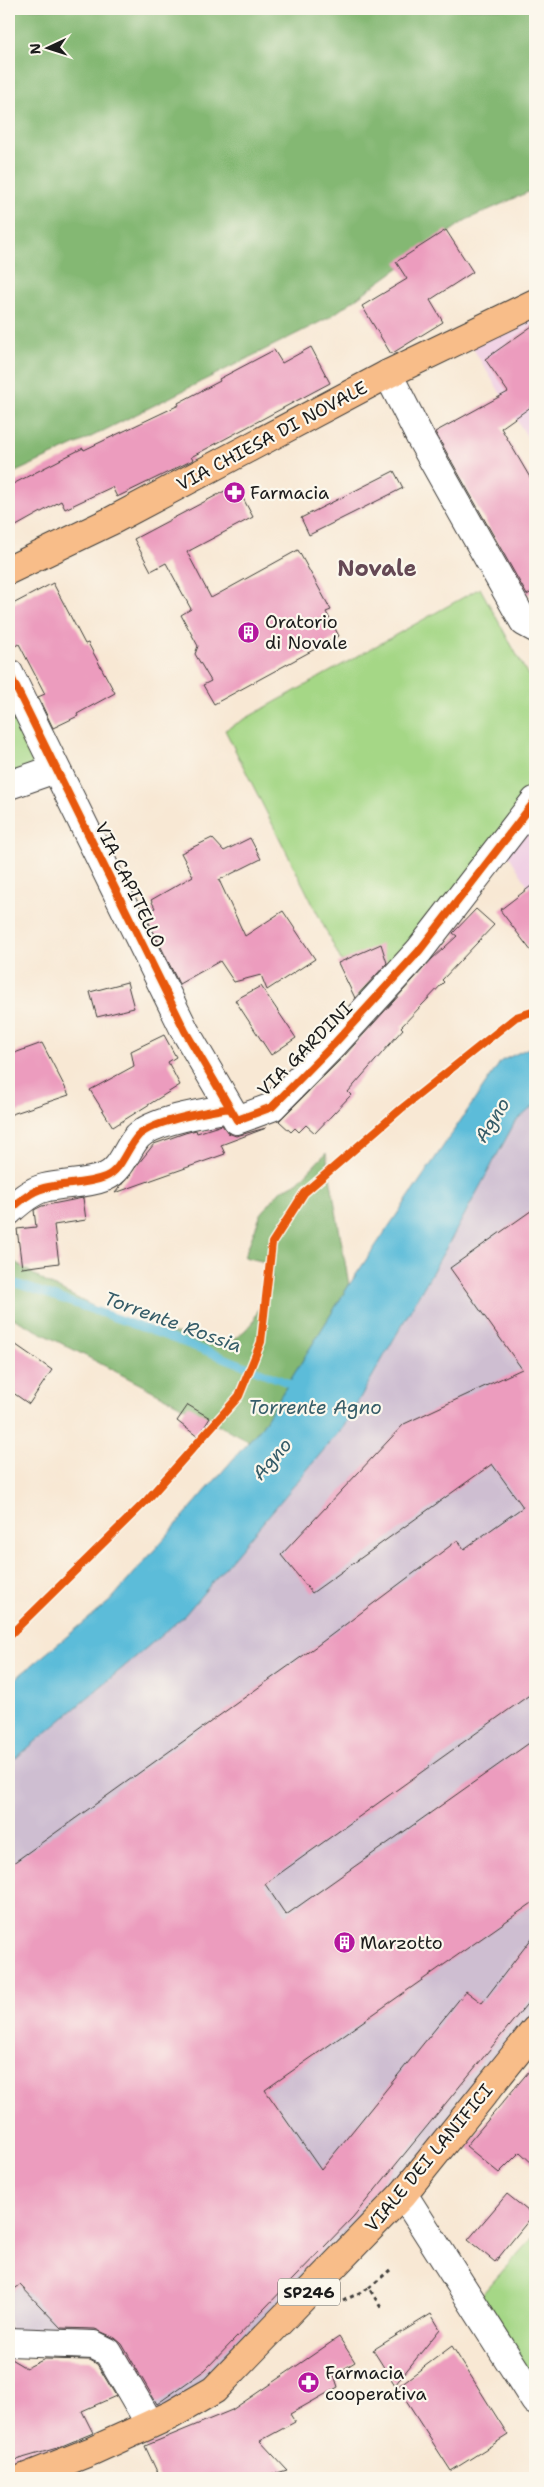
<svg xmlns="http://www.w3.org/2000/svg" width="544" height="2487" font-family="'Shantell Sans',sans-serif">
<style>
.built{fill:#f0d0e4}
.industrial{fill:#cebed1}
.green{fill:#a5d786;stroke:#607a51}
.forest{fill:#84b873;stroke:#506a48}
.water{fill:#5bbcd9;stroke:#3c6c7a}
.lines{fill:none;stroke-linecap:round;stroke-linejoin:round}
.stream{stroke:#5bbcd9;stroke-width:8}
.building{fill:#ec9cbe}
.minor-casing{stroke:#3d3b38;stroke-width:30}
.major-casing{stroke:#3d3b38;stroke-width:30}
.path{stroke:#3d3b38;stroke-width:3;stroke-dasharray:4 4;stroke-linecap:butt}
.minor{stroke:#fff;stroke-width:28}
.major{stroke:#f8bd89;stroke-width:28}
.cycleway-casing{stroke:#fbf7ec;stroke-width:11}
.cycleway{stroke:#e8590c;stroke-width:8}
.labels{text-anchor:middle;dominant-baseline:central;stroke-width:4.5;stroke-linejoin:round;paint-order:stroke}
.shield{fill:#fbf7ec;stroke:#5f5e5a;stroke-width:1}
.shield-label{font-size:16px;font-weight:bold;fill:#1c1c1c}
.street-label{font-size:18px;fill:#1c1c1c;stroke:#fbf7ec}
.poi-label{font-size:18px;fill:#1c1c1c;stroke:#fbf7ec;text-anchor:start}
.water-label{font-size:19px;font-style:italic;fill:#355c68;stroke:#fbf7ec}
.district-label{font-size:22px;font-weight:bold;fill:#654955;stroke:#fbf7ec}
</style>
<rect width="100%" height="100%" fill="#fbf7ec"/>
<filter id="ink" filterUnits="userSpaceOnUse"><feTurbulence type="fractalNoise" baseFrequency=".02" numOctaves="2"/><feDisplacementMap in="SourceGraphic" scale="10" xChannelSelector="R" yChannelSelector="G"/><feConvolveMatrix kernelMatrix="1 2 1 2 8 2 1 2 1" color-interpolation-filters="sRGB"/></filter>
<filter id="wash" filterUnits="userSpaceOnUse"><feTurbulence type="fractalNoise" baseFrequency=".0096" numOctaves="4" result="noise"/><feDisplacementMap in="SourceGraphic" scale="20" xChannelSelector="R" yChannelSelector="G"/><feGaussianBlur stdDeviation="1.12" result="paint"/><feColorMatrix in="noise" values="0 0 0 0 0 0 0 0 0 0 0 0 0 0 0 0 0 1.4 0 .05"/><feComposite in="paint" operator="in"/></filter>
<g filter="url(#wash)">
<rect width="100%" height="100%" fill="#f8e8d4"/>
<path class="built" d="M535,307V450L466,337Z
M535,802V897L501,843Z"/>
<path class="industrial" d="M535,1105V2025L299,2304L152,2420L106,2345L9,2341V1764L184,1616L344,1426L453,1236L515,1122Z"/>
<path class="green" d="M480,588L535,688V802L363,1004L225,730Z
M9,697L47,783L9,797Z
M532,2238L535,2242V2415L468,2310Z"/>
<path class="forest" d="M9,9H535V189L466,220L330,317L81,442L9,475Z
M326,1153L349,1285L262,1426L249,1441L9,1316V1258L47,1283L138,1329L194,1335L226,1347L252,1324L272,1279L270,1263L244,1257L261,1214L280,1191L299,1181Z"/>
<path class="water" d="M535,1045V1105L515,1122L453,1236L344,1426L184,1616L9,1764V1684L110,1601L262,1426L349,1285L501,1061Z"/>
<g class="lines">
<path class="stream" d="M9,1281C106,1314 203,1348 298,1387"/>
</g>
<g id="blocks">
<path class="building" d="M446,230L473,272L430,300L443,322L391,354L362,306L407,279L396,262Z
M535,324V404L501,428L535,486V590L527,595L435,432L508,392L485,359Z
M311,347L330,383L191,457L193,460L117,497L112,487L65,509L61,501L9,530V486L83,448L84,450L179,405L178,403L220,381L219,379L274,350L282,363Z
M394,471L403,488L309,535L301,518Z
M236,485L253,517L187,552L211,598L298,550L331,610L326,612L339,636L214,704L203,685L211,681L195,654L198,646L181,615L191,609L166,563L151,571L134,539Z
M53,583L85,644L88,643L115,693L77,714L78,716L53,728L38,697L45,694L19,644L9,649V606Z
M212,838L224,851L250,838L261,859L219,880L245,936L283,911L315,959L267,990L261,975L234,982L220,961L179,984L145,914L155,908L151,900L193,876L181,853Z
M535,883V956L500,910Z
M476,909L494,925L442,980L444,982L401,1027L403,1029L348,1092L351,1095L315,1133L306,1125L299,1132L295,1128L291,1132L279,1121L344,1056L432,959L457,936L453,933Z
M381,944L387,963L355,998L338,963Z
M127,982L134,1008L97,1017L90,992Z
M261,986L296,1038L271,1055L235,1000Z
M164,1035L176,1057L168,1062L180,1085L113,1127L90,1090L134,1066L131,1051Z
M42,1043L69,1095L9,1115V1055Z
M222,1125L228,1133L236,1136L266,1128L221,1145L225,1154L115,1193L154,1144L185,1133L196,1130L197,1133Z
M83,1198L86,1220L54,1225L59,1263L22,1268L17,1229L36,1227L34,1210L42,1206Z
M535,1208V1691L265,1884L286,1915L535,1739V1901L265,2090L321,2170L466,1991L482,2003L535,1934V1994L353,2217L205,2370L157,2404L122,2344L115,2338L95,2329L61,2328L20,2285L9,2293V1866L318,1645L458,1540L464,1549L523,1507L492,1464L312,1593L281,1555L404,1424L522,1369L450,1268Z
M9,1340L52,1370L29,1404L9,1390Z
M188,1405L210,1418L198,1437L177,1421Z
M535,2064V2166L520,2152L499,2173L466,2146Z
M507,2194L533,2215L495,2262L468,2240Z
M431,2314L440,2329L395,2385L373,2350Z
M339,2337L355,2362L334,2375L338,2387L290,2414L295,2422L260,2441L287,2470L261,2478H160L145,2446L232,2410Z
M452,2346L508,2435L451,2471L397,2387Z
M9,2358L26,2368L45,2359L90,2360L97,2364L116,2396L82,2411L93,2433L57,2448L9,2462Z"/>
</g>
</g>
<g filter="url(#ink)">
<use href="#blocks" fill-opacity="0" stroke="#3d3b38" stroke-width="1"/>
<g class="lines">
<defs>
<path id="minor" d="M388,374L421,439L524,622L535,628
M9,673L185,1031L230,1108
M9,785L55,769
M9,1211C19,1202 31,1191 44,1188C64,1183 85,1185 105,1177C122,1170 126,1149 138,1136C154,1120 207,1112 230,1108L237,1120L272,1107L333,1045L419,951L535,801
M403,2194L535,2401
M9,2342L94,2345L108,2352L150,2424"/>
<path id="major" d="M9,570L111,521L388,374L535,303
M24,2478L92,2451L171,2415L214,2390L403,2194L535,2030"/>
</defs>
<use href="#minor" class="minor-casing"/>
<use href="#major" class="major-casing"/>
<path class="path" d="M369,2288L390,2270
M343,2301L369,2288L383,2311"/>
<use href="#minor" class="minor"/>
<use href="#major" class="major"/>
<defs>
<path id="cycleway" d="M9,673L185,1031L230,1108
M9,1211C19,1202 31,1191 44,1188C64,1183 85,1185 105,1177C122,1170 126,1149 138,1136C154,1120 207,1112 230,1108L237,1120L272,1107L333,1045L419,951L535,801
M9,1636L147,1500L239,1396L261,1342L272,1243L304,1193L401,1109L516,1017L535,1011"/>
</defs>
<use href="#cycleway" class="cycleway-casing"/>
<use href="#cycleway" class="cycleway"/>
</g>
</g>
<defs>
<symbol id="pharmacy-disc" viewBox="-11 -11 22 22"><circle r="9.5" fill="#b5179e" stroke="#fbf7ec"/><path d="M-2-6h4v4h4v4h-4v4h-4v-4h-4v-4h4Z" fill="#fff"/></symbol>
<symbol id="building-disc" viewBox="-11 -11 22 22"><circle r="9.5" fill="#b5179e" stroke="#fbf7ec"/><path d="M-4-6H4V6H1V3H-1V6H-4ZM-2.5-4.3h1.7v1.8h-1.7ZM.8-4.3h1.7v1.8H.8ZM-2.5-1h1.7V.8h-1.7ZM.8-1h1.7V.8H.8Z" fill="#fff"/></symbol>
</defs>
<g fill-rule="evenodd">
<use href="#pharmacy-disc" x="222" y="480" width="25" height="25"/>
<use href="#building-disc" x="236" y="620" width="25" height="25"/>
<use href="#building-disc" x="332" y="1930" width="25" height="25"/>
<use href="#pharmacy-disc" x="296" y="2370" width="25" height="25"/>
</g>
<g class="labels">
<rect class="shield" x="278" y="2278.5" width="62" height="27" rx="4"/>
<g class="shield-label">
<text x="309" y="2292">SP246</text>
</g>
<g class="street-label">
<text transform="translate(272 436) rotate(-28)">VIA CHIESA DI NOVALE</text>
<text transform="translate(130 885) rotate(64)">VIA CAPITELLO</text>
<text transform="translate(305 1049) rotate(-45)">VIA GARDINI</text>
<text transform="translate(429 2158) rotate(-50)">VIALE DEI LANIFICI</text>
</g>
<g class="poi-label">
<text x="250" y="493">Farmacia</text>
<text x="265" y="622">Oratorio<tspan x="265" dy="21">di Novale</tspan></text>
<text x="360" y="1943">Marzotto</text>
<text x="325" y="2373">Farmacia<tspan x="325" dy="21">cooperativa</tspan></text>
</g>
<g class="water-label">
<text transform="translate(492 1120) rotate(-58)">Agno</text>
<text transform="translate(173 1322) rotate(20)">Torrente Rossia</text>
<text x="315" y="1407">Torrente Agno</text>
<text transform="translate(272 1459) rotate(-49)">Agno</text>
</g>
<g class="district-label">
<text x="377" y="568">Novale</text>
</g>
</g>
<rect width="544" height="2487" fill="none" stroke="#fbf7ec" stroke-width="30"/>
<g transform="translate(48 48) rotate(266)" stroke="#fbf7ec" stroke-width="4" paint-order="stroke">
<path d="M0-4L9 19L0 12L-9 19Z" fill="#1c1c1c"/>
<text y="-8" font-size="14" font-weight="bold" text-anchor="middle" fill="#1c1c1c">N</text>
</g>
</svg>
